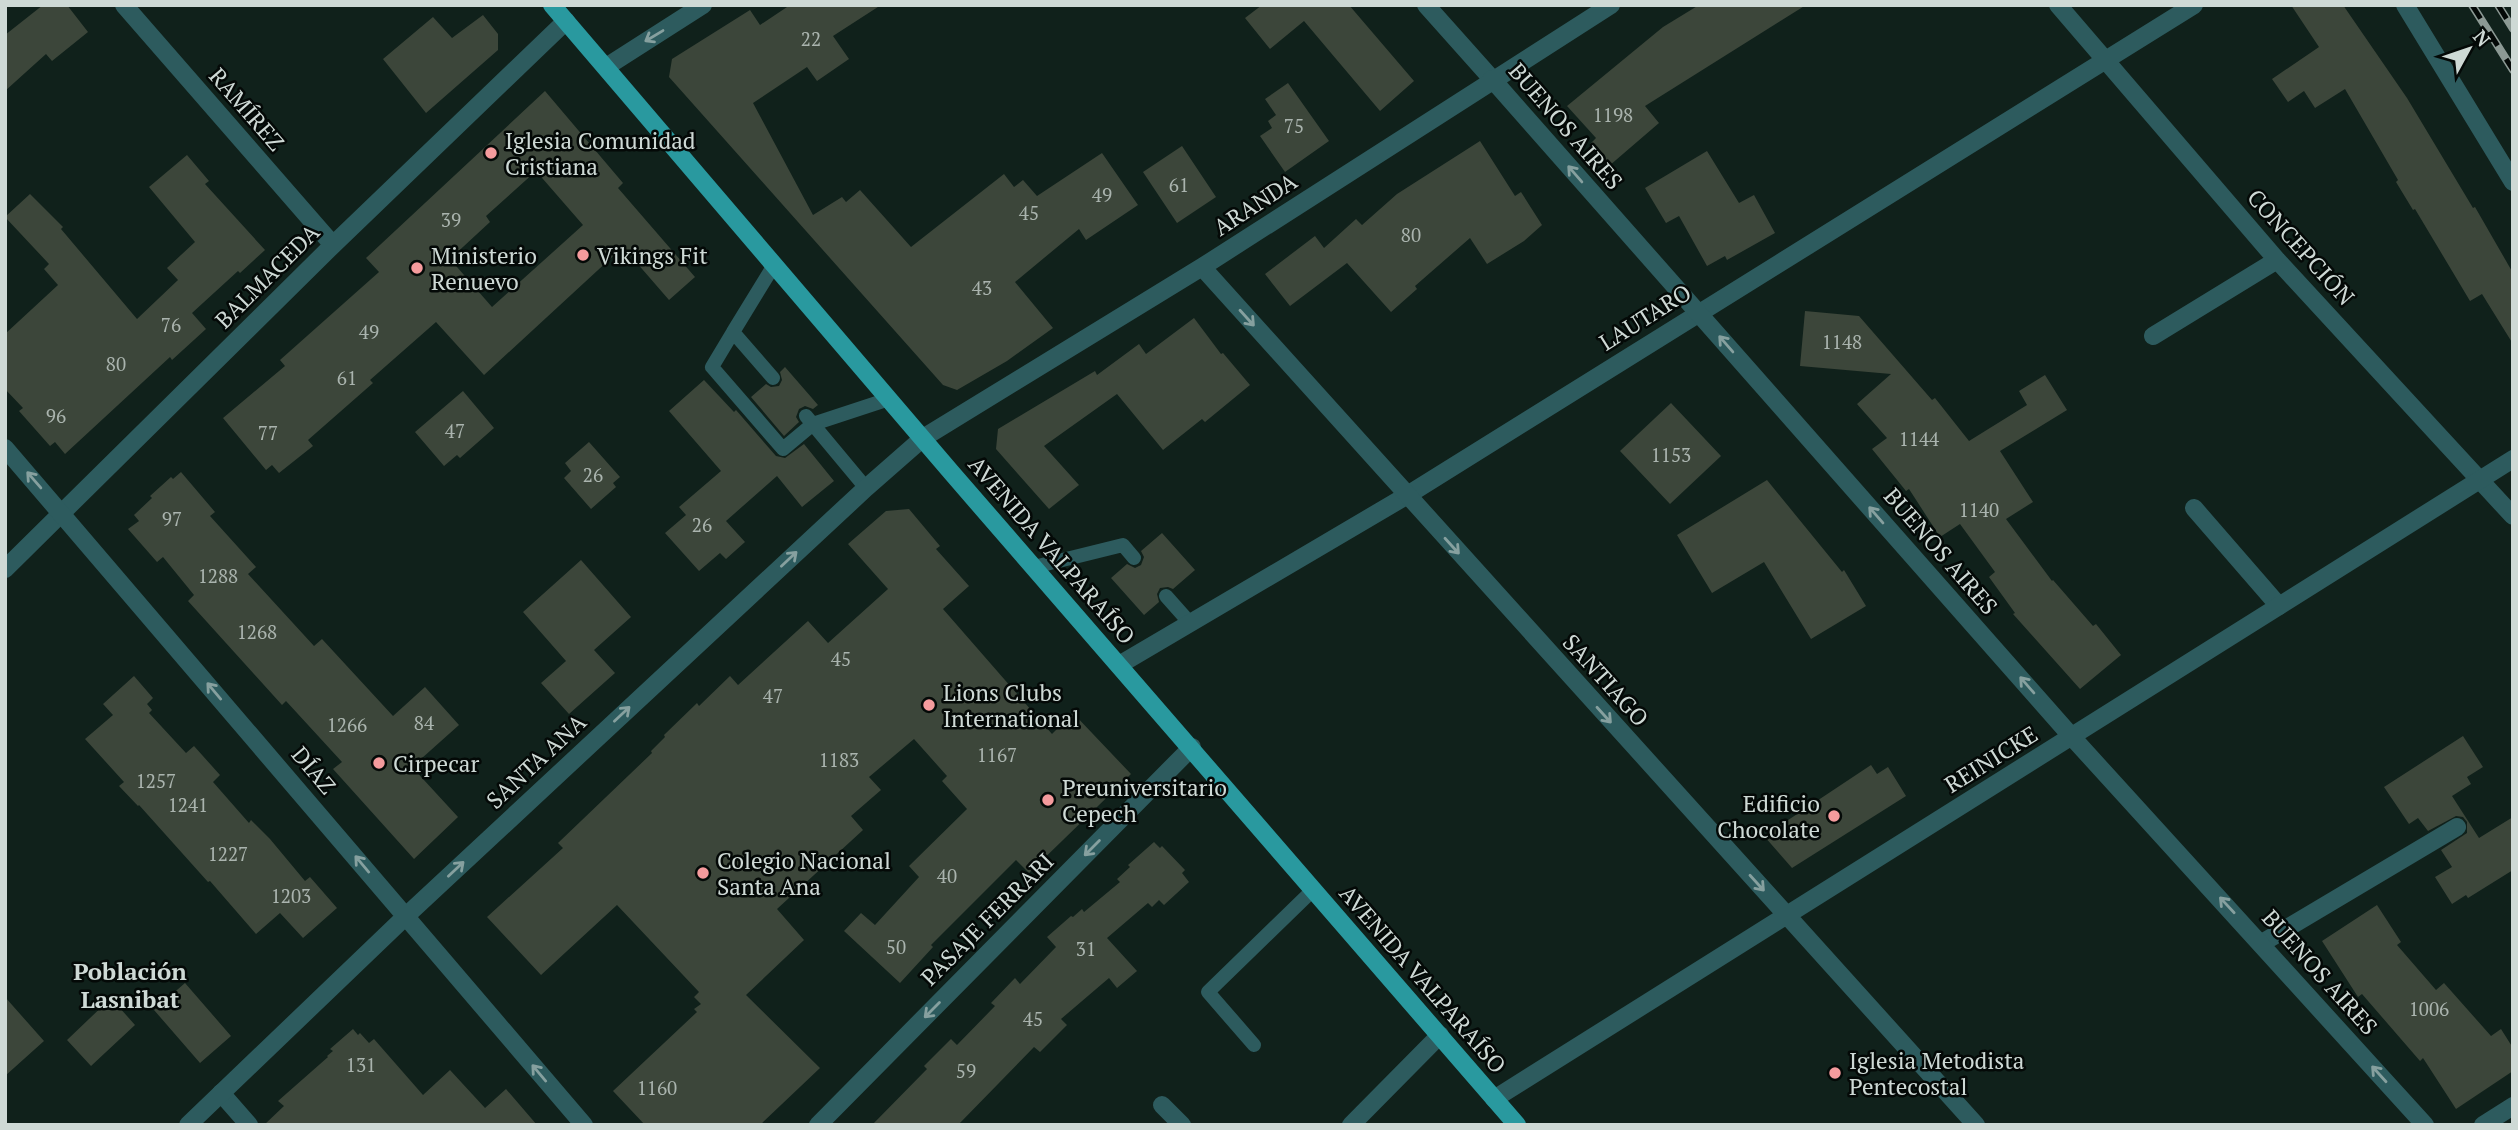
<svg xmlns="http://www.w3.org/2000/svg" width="2518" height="1130" font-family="'PT Serif',serif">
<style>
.building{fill:#3c463a;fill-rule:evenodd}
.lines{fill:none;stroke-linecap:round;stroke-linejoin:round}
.service{stroke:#2d5b5e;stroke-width:14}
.minor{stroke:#2d5b5e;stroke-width:18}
.tertiary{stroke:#2d5b5e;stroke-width:18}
.primary{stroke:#29999f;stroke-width:18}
.rail-casing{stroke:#8c9994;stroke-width:8}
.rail{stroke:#040907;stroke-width:5;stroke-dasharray:16;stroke-linecap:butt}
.oneway{stroke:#86a09f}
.poi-dot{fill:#f59b9d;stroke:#040907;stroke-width:2.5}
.labels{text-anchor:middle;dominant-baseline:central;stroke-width:5;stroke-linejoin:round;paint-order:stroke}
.number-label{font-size:19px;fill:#aab4ae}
.street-label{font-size:23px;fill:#ced9d5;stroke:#040907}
.poi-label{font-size:23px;fill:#ced9d5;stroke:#040907;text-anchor:start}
.neighbourhood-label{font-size:24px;font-weight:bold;fill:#ced9d5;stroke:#040907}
</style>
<rect width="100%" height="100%" fill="#10211b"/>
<path class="building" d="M43,5H67L88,32L52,61L46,54L5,91V35Z
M790,5H881L833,36L849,59L817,81L807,67L753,103L813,215L842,197L846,202L860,190L911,247L1004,174L1014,187L1023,180L1037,196L1102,153L1138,205L1086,240L1079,229L1015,282L1053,328L1007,361L957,390L943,385L669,77L672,59L750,10L760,25Z
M1262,5H1349L1414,81L1380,111L1304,21L1270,49L1245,18Z
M1699,5H1806L1645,106L1659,123L1609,166L1590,144L1596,138L1567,106L1663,27Z
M2291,5H2343L2407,98L2473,208L2475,207L2513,273V344L2482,294L2470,301L2415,209L2413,210L2396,182L2398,180L2345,89L2315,108L2304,91L2288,102L2272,79L2319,47Z
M483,15L498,34V50L426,113L383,59L433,17L452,38Z
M1288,83L1329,141L1285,172L1260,136L1272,128L1268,121L1276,115L1265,99Z
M545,91L623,183L618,188L695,277L669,300L623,247L484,375L436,322L370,380L373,383L308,440L313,446L279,473L272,465L266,470L223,418L285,366L280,360L379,272L366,258ZM536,171L583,225L492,307L450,259L490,222L486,216Z
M1480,141L1515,196L1521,192L1542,225L1524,241L1487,264L1470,238L1415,286L1417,289L1391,312L1347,263L1290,306L1265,274L1315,236L1324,248L1356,219L1362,225L1397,194Z
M1182,146L1216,197L1177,223L1143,172Z
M1707,151L1739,203L1754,195L1775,233L1727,260L1725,256L1707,266L1679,216L1666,223L1645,188Z
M187,155L209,181L205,184L265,250L240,273L238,271L192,313L206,329L172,360L170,357L65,454L55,442L50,446L19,411L23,408L5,389V334L58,285L44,269L49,264L5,217L30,194L63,227L61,229L137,319L178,280L167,268L195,242L149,187Z
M1805,311L1859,316L1932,400L1935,398L1969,441L2027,405L2019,391L2045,375L2067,410L2000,451L2033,502L2006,519L2052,581L2053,580L2093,626L2096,624L2121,655L2080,689L2013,614L2015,613L1989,577L1995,572L1960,524L1940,537L1909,489L1906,491L1872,449L1887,438L1857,404L1891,374L1800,366Z
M1194,318L1221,354L1223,353L1250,385L1205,422L1202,419L1163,450L1117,394L1044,446L1079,485L1049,509L996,449L998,429L1095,371L1097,375L1139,344L1146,354Z
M785,367L818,405L813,409L805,406L799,409L796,417L799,422L784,436L751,397L766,384L771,387L779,386L782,380L780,372Z
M704,380L734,412L736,410L776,456L785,458L804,444L834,481L802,507L777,476L726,521L745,542L726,559L720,553L699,571L665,533L686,515L679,507L721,471L669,411Z
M463,391L494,428L460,458L457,455L444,466L415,432Z
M1671,403L1721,456L1670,504L1620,451Z
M589,442L620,477L613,483L616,487L591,509L564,478L571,471L565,463Z
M181,472L215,512L210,516L256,567L248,574L314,646L322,639L393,716L425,687L459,725L412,767L458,817L414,859L333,769L342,762L286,701L282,705L188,601L194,595L163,557L157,562L128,529L139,521L134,515L152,498L150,496L171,477L173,479Z
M1767,480L1842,572L1844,570L1866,606L1811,639L1764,562L1712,593L1677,535Z
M909,509L940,546L936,549L969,586L943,609L1052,734L1073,713L1131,774L1029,873L1016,860L931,945L933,947L900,983L844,931L861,913L875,925L919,877L909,866L967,809L942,781L947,776L914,739L869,777L881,790L851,816L863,830L777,909L804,940L746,995L820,1068L760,1125H645L613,1091L697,1012L694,1009L701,1004L694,997L699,992L617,905L541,975L487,917L563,848L558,843L652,753L651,751L665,737L664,735L697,703L699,706L730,676L738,685L808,621L828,643L888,589L848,544L886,511Z
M1162,533L1195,570L1173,589L1168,587L1160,588L1157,594L1159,602L1144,615L1111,578L1127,564L1135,568L1141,565L1144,557L1141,551Z
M581,560L631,617L594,650L615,673L569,714L541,683L566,661L523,612Z
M134,676L153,698L147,704L152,710L149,713L186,753L194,746L220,775L213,782L249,823L251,820L270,839L305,881L310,877L337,908L303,938L280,913L256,934L210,881L208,882L139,805L138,806L119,786L124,782L85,739L113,715L103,704Z
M2463,736L2483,767L2467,777L2471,784L2452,796L2479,838L2513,817V870L2468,898L2466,895L2452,904L2435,877L2452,867L2441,850L2467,833V822L2463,817L2456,816L2428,831L2418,818L2409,824L2384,787Z
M1871,765L1877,774L1888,767L1906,796L1792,868L1764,836Z
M1154,842L1160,848L1162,846L1185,870L1182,873L1189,882L1164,905L1159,900L1152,907L1148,903L1107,938L1137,971L1117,988L1109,978L1061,1019L1067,1025L1040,1052L1034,1047L958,1125H872L927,1069L924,1066L951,1039L957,1045L995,1006L991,1003L1015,978L1020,984L1056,947L1047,937L1071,916L1073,917L1082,909L1084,912L1120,882L1117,879L1130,867L1128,865Z
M2377,905L2401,942L2397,945L2436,990L2444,983L2491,1036L2501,1029L2513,1048V1071L2456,1109L2423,1058L2420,1061L2362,994L2358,997L2322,941Z
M185,983L231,1036L200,1063L154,1010Z
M5,997L44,1041L5,1076Z
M111,998L135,1025L91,1066L67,1040Z
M353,1029L358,1035L360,1033L369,1043L374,1039L423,1095L450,1070L485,1108L506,1089L537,1125H264L284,1106L278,1101L328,1057L327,1056L333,1051L330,1049Z"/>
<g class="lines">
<path class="service" d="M733,332L712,367L783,449L813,424L889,399
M773,378L733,332L774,265
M806,416L866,488
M1034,567L1123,545L1134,558
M1166,596L1190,623
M1254,1045L1208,992L1314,889"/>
<path class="minor" d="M124,5L333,245
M1426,5L1492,79
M2058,5L2277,260L2513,516
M606,67L703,5
M2153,336L2277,260
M2194,508L2279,606
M5,569L333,245L566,21
M1119,665L1406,496L2194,5
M2262,943L2457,827
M221,1093L249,1125
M1162,1105L1182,1125
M818,1125L1192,747
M2483,1125L2513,1106"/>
<path class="tertiary" d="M2405,5L2513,182
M1492,79L2072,737L2425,1125
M1202,267L1976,1125
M5,448L584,1125
M1494,1099L2513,459
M188,1125L406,916L866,488L923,438L1202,267L1611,5
M1351,1125L1440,1035"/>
<path class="primary" d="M552,5L951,472L1517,1125"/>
<defs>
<path id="rail" d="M2472,5L2513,70
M2498,5L2513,29"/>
</defs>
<use href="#rail" class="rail-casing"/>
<use href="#rail" class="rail"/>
</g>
<defs><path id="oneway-shaft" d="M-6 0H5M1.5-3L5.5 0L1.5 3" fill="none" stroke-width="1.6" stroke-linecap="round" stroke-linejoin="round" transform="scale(1.75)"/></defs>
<g class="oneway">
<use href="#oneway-shaft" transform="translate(654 36) rotate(149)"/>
<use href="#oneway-shaft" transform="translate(1575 174) rotate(-131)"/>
<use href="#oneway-shaft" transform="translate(1247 318) rotate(48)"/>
<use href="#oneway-shaft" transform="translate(1726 344) rotate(-131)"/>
<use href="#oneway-shaft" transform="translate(34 480) rotate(-131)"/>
<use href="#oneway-shaft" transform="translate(1876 515) rotate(-131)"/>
<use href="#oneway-shaft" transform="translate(1452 546) rotate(48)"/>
<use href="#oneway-shaft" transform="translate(789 559) rotate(-43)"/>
<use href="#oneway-shaft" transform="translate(2027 685) rotate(-131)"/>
<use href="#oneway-shaft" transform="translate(214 691) rotate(-130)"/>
<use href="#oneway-shaft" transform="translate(622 714) rotate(-43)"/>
<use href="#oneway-shaft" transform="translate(1604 715) rotate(48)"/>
<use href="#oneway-shaft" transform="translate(1092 848) rotate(135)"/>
<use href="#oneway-shaft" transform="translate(362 864) rotate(-130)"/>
<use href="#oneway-shaft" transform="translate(456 869) rotate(-43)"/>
<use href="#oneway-shaft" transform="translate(1757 883) rotate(48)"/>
<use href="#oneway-shaft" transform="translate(2227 905) rotate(-133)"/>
<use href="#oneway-shaft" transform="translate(932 1010) rotate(135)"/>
<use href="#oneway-shaft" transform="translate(539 1073) rotate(-130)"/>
<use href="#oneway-shaft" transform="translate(2379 1074) rotate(-132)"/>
</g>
<g class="poi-dot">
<circle cx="491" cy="153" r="7"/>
<circle cx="583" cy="255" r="7"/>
<circle cx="417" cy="268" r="7"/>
<circle cx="929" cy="705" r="7"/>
<circle cx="379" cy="763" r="7"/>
<circle cx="1048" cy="800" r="7"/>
<circle cx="1834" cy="816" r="7"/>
<circle cx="703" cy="873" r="7"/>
<circle cx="1835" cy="1073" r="7"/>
</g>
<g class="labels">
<g class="number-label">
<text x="811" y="38">22</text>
<text x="1613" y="114">1198</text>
<text x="1294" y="125">75</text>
<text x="1179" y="184">61</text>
<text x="1102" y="194">49</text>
<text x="1029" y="212">45</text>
<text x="451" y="219">39</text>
<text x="1411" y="234">80</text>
<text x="982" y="287">43</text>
<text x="171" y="324">76</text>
<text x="369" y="331">49</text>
<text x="1842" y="341">1148</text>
<text x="116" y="363">80</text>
<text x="347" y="377">61</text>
<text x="56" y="415">96</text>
<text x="455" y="430">47</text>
<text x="268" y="432">77</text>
<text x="1919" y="438">1144</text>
<text x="1671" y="454">1153</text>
<text x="593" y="474">26</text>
<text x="1979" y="509">1140</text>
<text x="172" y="518">97</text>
<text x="702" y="524">26</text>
<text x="218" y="575">1288</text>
<text x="257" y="631">1268</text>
<text x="841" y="658">45</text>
<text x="773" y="695">47</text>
<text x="424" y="722">84</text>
<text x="347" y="724">1266</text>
<text x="997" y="754">1167</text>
<text x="839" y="759">1183</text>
<text x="156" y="780">1257</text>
<text x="188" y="804">1241</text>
<text x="228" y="853">1227</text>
<text x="947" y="875">40</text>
<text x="291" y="895">1203</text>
<text x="896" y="946">50</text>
<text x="1086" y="948">31</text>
<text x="2429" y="1008">1006</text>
<text x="1033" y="1018">45</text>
<text x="361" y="1064">131</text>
<text x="966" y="1070">59</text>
<text x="657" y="1087">1160</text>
</g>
<g class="street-label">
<text transform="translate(247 109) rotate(49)">RAMÍREZ</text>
<text transform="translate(1566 126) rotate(49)">BUENOS AIRES</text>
<text transform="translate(1255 204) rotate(-33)">ARANDA</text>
<text transform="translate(2301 247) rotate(48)">CONCEPCIÓN</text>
<text transform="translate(267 276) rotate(-45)">BALMACEDA</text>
<text transform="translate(1645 317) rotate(-32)">LAUTARO</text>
<text transform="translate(1052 550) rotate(49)">AVENIDA VALPARAÍSO</text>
<text transform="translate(1941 551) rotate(49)">BUENOS AIRES</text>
<text transform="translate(1606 680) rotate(48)">SANTIAGO</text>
<text transform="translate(1991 759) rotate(-32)">REINICKE</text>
<text transform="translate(536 761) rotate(-43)">SANTA ANA</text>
<text transform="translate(314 770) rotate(50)">DÍAZ</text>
<text transform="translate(987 919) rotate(-45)">PASAJE FERRARI</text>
<text transform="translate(2320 972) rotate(48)">BUENOS AIRES</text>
<text transform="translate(1423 979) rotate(49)">AVENIDA VALPARAÍSO</text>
</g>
<g class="poi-label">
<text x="505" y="140">Iglesia Comunidad<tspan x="505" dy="26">Cristiana</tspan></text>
<text x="431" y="255">Ministerio<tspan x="431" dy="26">Renuevo</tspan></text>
<text x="597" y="255">Vikings Fit</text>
<text x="943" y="692">Lions Clubs<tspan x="943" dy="26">International</tspan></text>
<text x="393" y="763">Cirpecar</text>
<text x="1062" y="787">Preuniversitario<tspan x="1062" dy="26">Cepech</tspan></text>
<text x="1820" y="803" text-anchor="end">Edificio<tspan x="1820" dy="26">Chocolate</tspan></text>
<text x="717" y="860">Colegio Nacional<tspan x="717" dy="26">Santa Ana</tspan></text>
<text x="1849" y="1060">Iglesia Metodista<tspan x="1849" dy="26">Pentecostal</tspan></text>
</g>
<g class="neighbourhood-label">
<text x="130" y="971">Población<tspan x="130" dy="28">Lasnibat</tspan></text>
</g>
</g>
<rect width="2518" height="1130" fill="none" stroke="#ced9d5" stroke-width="14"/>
<g transform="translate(2469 49) rotate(50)" stroke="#040907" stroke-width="5" paint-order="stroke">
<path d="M0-5L12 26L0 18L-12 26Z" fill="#ced9d5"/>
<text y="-10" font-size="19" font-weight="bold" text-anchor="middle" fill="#ced9d5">N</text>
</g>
</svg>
